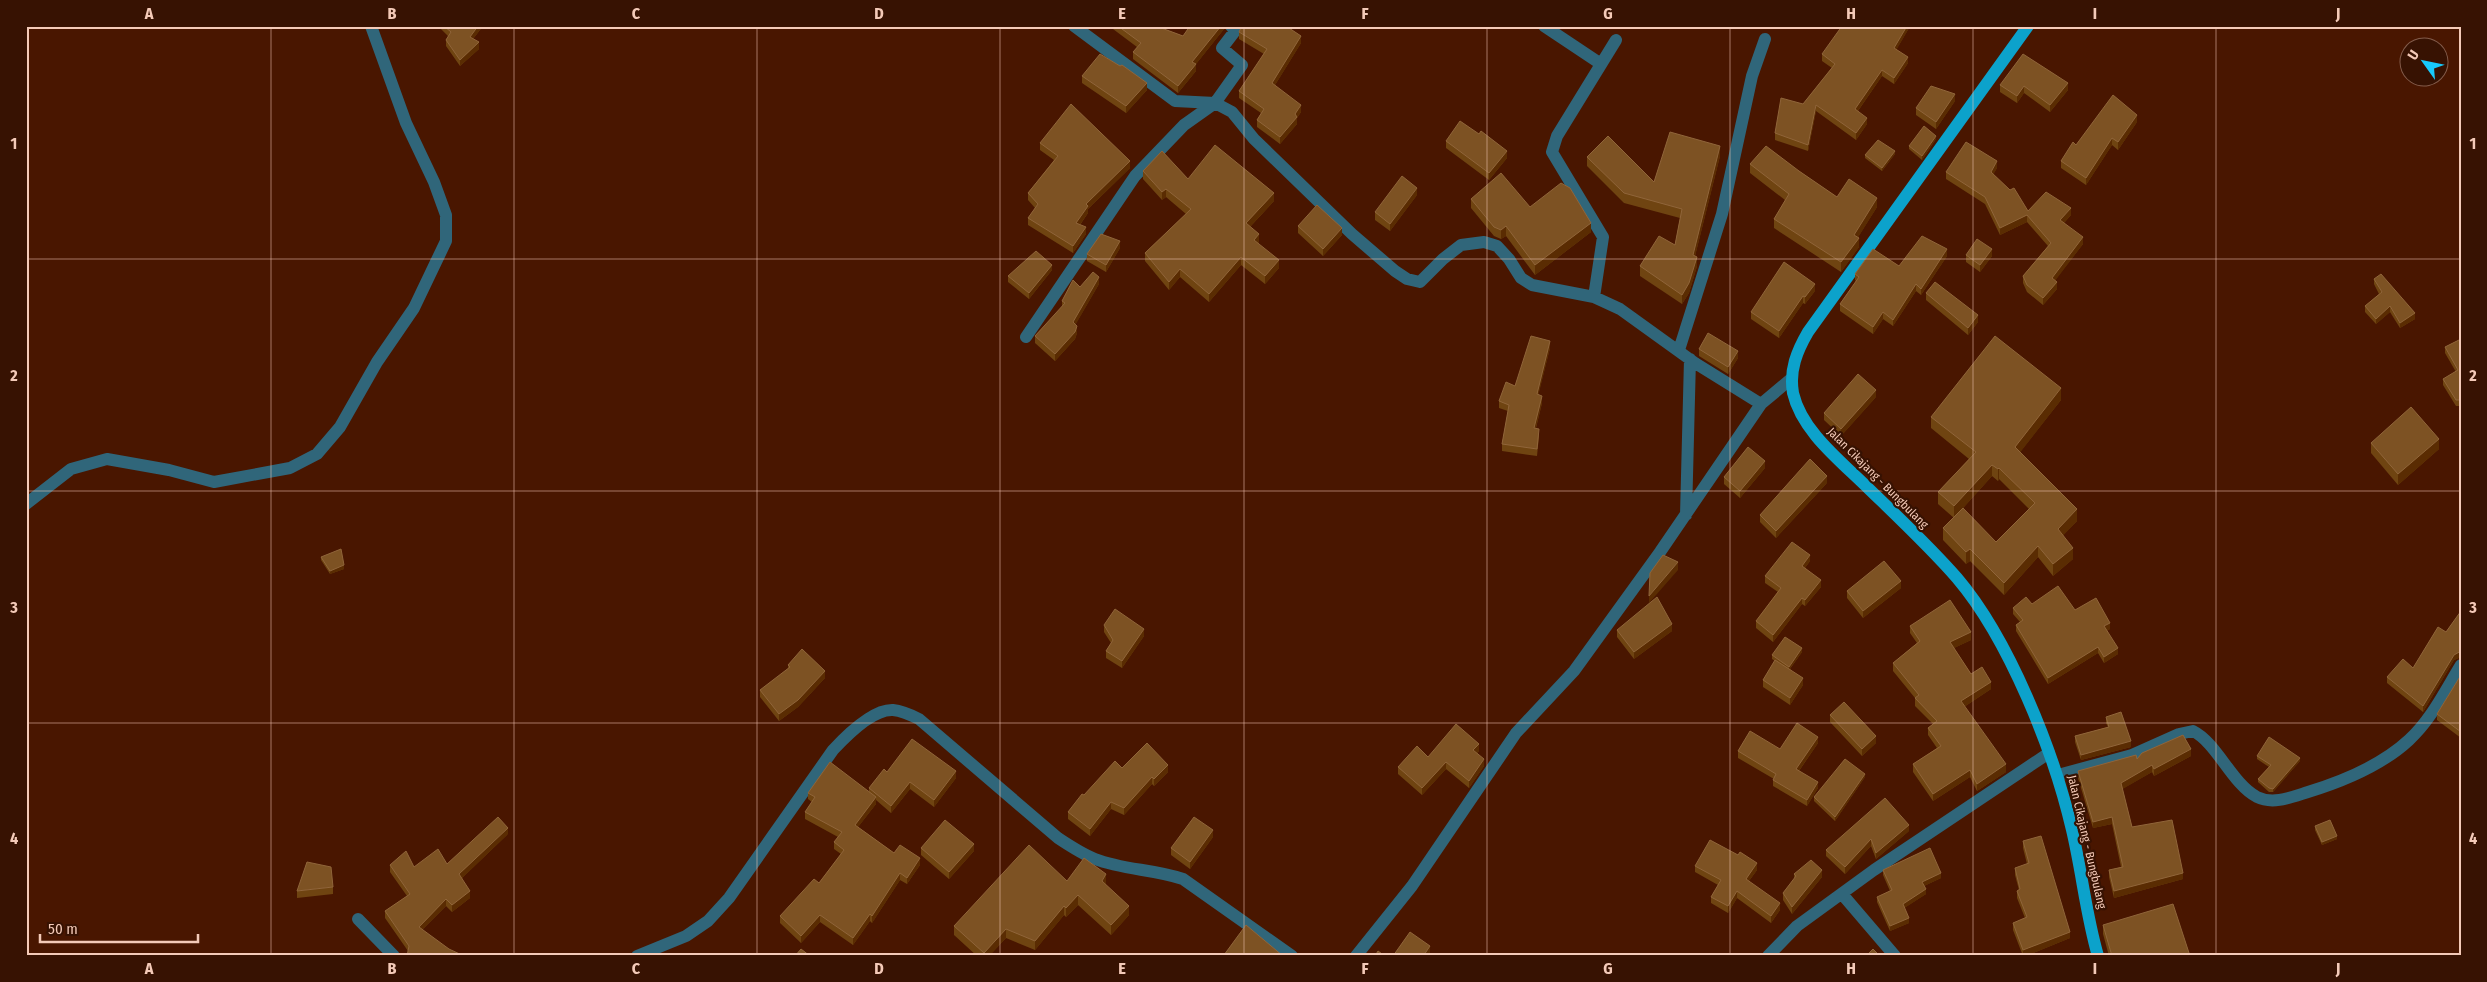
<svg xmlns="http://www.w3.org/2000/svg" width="2487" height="982" font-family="'Fira Sans Condensed',sans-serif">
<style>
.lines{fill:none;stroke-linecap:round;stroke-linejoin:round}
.street{stroke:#30667a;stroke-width:12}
.primary{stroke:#0ca2cb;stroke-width:12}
.wall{fill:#6f4411;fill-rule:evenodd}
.shaded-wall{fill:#5a2c02}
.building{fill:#7d5223;stroke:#90653a}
.grid{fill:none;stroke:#f4cab8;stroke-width:1;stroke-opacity:0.55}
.labels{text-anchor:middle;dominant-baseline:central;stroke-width:4.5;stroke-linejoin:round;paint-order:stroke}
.street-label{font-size:12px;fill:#f4cab8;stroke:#371202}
.neatline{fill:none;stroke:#f4cab8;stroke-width:2}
.grid-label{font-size:16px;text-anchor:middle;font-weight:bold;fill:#f4cab8}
</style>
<rect width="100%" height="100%" fill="#491600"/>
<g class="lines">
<path class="street" d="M1074,26L1175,101L1215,103L1232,112L1254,139L1352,234L1395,271L1407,279L1420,282L1443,259L1461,245L1484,242L1497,246L1509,259L1521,278L1532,285L1594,297L1620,309L1695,363L1761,404
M1544,26L1601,64
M1594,297L1603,237L1552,152L1557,136L1616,40
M1026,337L1135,176L1184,125L1215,103L1242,65L1222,48L1235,31L1231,26
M1679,350L1722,214L1752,76L1765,39
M26,504L71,469L107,459L169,470L214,482L290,468L317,454L340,427L377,362L414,308L446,241V215L434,182L406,123L371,26
M1686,515L1690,359
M2058,775L2132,755L2179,734L2193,731C2217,743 2232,784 2257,797C2273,805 2292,797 2308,792C2344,781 2381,766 2409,740C2431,720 2445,691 2461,665
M1842,894L1895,956
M358,919L394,956
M637,956L686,936L708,921L729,898L833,750C846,736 873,709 893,710C903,711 911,715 919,719L1058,838C1070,846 1082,854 1095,859C1123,870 1154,869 1183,879L1292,956
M1356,956L1412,886L1516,733L1574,671L1660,552L1761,404L1792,378
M1768,956L1797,926L1874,870L2049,753"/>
<path class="primary" d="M2028,26L1808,332C1797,351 1789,370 1793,393C1802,432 1842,462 1869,489C1899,518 1930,547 1957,578C2009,639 2054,752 2072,830C2082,872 2086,915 2098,956"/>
</g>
<path class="wall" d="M438,26H483L473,39L479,49L460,66L446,46V40L448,36Z
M1109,26H1156L1183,36L1190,26H1224V29L1196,64V71L1178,93L1133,59V52L1137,47Z
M1240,26H1286L1301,43L1275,85L1301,112L1297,118V124L1280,144L1257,127V120L1261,113L1239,98V91L1264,54L1239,39V32L1241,27Z
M1909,26V28L1896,50L1908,63L1894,84L1882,76L1858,111L1867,124L1856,140L1816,111L1808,151L1775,140V133L1803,104L1832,68L1822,61V54Z
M1082,76L1147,90L1126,113L1082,83Z
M2068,83V90L2050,112L2024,93L2017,103L2000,92V85Z
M1955,101L1936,129L1916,115V108Z
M2137,122L2118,150L2112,145L2086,185L2061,168V161L2076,145Z
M1936,139L1922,160L1909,149V146Z
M1446,141L1507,158L1489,180L1446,148Z
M1040,143L1130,168L1088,209V213L1080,225L1086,234L1073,253L1028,225V218L1035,208L1028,200V193L1054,160L1040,150Z
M1895,154L1882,171L1865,158V155Z
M1720,156L1695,256L1697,266L1689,293L1682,304L1640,276V266L1675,245L1680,218L1624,203L1587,166V157L1654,182Z
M1750,164L1799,171L1837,197L1877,207L1858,237L1859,247L1841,272L1774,228V219L1785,200L1750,173Z
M1997,168L1993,174L2028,211L2071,215L2064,223L2083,244L2055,280L2057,289L2043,305L2027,292L2023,283V276L2048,246L2027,222L2000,235L1985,204L1946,179V172Z
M1143,171L1188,179L1274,201L1250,227L1259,242L1258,243L1279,268L1265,284L1241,265L1209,302L1180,277L1169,290L1145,261V253L1186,214L1166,197L1162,200L1143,179Z
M1417,195L1390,231L1375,220V212Z
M1471,199L1530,207L1591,232L1535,275L1506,236L1501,239L1494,236L1471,208Z
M1298,226L1342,235L1323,256L1298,233Z
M1120,248L1106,272L1087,261V254Z
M1966,255L1992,256L1980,272L1966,262Z
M1947,256L1921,295L1916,291L1893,326L1883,319L1873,334L1840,311V304L1856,281L1855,280V274Z
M1052,270L1029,299L1008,282V276Z
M2374,279L2415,319L2400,328L2390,312L2376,324L2365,312V306L2379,294L2374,284Z
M1099,284L1075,325L1077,333L1075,339L1055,361L1035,343V336L1062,307V301L1080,287Z
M1815,291L1805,304L1803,303L1779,338L1751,319V312Z
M1926,293L1978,322L1968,335L1926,300Z
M2461,339V406H2456L2443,385V379L2456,372L2445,353V347Z
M1550,348L1538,395L1542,403L1536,428L1539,436L1537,456L1502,451V444L1508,411L1499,408V401L1515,386Z
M1699,349L1738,358L1728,374L1699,356Z
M1876,397L1841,436L1824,420V413Z
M2061,400L2020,452L2077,521L2063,535L2073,559L2053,576L2038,557L2004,595L1970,561L1966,564L1943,540V528L1954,518L1938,504V492L1969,459L1931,428V417ZM1992,476L1998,481L1999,479L2029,509L1996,542L1954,518Z
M2371,443L2439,449L2398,485L2371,453Z
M1765,468L1740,498L1724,484V477Z
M1827,483L1776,538L1760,522V515Z
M321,557L344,569L330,574L321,560Z
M1810,561L1805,568L1821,587L1805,606L1802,604L1773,642L1756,628V621L1778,592L1765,583V576Z
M1901,588L1863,618L1847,598V591Z
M2032,604L2075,610L2110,629L2106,631L2118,654L2104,663L2098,653L2048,684L2016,631V625L2020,622L2013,614V608Z
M2461,611V657L2454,660L2423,712L2387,683V677L2413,668L2446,632Z
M1104,625L1144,636L1122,668L1106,658V651L1111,643L1104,632Z
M1910,626L1971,640L1954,648L1971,674L1991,689L1964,707L2006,772L1977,791L1970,777L1933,801L1913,772V764L1937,748L1928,735V728L1933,724L1915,706V698L1893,671V663L1917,643L1910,633Z
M1617,630L1672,631L1634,659L1617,637Z
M1802,652L1790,669L1803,685L1790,705L1763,687V680L1775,661L1772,659V655Z
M788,665L825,678L798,707L779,721L760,697V690L788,669Z
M2461,675V738L2437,720V714Z
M1830,715L1876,743L1862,756L1830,722Z
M2106,717L2131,747L2081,760L2075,742V736L2108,727L2106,723Z
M1818,743L1799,771L1818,788L1807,806L1773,786V780L1774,779L1738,758V751L1780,749Z
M1479,751L1477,753L1484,766L1469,788L1446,769L1422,795L1398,774V767L1428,757Z
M2191,756L2154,776L2152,772L2122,789L2132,827L2183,879L2114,898L2109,877V870L2121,867L2112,824L2093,828L2078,778V771L2137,759Z
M2257,756L2300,761L2273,792H2269L2258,782V779L2269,767L2257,759Z
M1122,768L1168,772L1154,786L1152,784L1124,815L1111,809L1090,836L1068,819V812L1084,795Z
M887,772L956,778L934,807L910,789L891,813L876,800V804L858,827L894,853L920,865L907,884L900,880L872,923L870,921L853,945L820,922L801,943L780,923V916L819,883L841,854L834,849V842L838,837L805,819V812L812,802L808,799V793L869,792V788Z
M1865,777L1835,821L1814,801V797Z
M2315,826L2337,839L2322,845L2315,830Z
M1909,831L1876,859L1871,846L1845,874L1826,856V850Z
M508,834L462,878L470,898L452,912L446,906L423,929L408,951L385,918V911L407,896L390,872V865L414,867L447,864Z
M1213,837L1190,869L1171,855V848Z
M2023,841L2070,938L2026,956H2023L2013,930V923L2025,918L2017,898V891L2019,890L2015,875V868L2027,864L2023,848Z
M921,848L974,851L949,879L921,855Z
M1695,866L1757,870L1749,881L1780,910L1771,923L1737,898L1728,913L1711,903V897L1718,885L1695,872Z
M1883,870L1941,878L1924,886L1926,894L1904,908L1909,923L1890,931L1877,902V897L1890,891L1883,875Z
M1794,874L1822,877L1792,914L1783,900V893L1794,879Z
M1067,881L1106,884V885L1129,915L1111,935L1078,905L1066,917L1064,915L1035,950L1006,938L989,956H977L954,935V926Z
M333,887V894L297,898V891Z
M2103,925L2190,956H2109L2103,934Z"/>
<path class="shaded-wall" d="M478,26H483L470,43V37Z
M1221,26H1224V29L1192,69V62Z
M1907,26H1909V28L1894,54V48Z
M1301,36V43L1272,90V83Z
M479,42V49L460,66V60Z
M1908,57V63L1894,84V78Z
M1196,64V71L1178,93V86Z
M1882,70V76L1855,115V109Z
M1147,83V90L1126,113V106Z
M2068,83V90L2050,112V105Z
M2024,86V93L2017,103V96Z
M1955,94V101L1936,129V122Z
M1301,105V112L1297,118V124L1280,144V137Z
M1816,105V111L1808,151V145Z
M2137,115V122L2118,150V142Z
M1867,118V124L1856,140V133Z
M1936,136V139L1922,160V156Z
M2112,138V145L2086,185V178Z
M1720,146V156L1693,264V255Z
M1507,151V158L1489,180V173Z
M1895,151V154L1882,171V168Z
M1130,161V168L1088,209V213L1076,230V223L1086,204Z
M1997,161V168L1991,179V172Z
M1417,188V195L1390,231V224Z
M1166,189V197L1162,200V192Z
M1274,193V201L1246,231V223Z
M1877,198V207L1854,244V235Z
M2071,208V215L2060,227V220Z
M2027,215V222L2000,235V228Z
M1591,223V232L1535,275V265Z
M1506,226V236L1501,239V230Z
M1086,227V234L1073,253V246Z
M1342,228V235L1323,256V249Z
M1259,234V242L1254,248V240Z
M2083,237V244L2052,285V278Z
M1859,238V247L1841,272V262Z
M1120,241V248L1106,272V265Z
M1947,249V256L1921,295V289Z
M1992,249V256L1980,272V265Z
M1241,257V265L1209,302V294Z
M1697,257V266L1689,293L1682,304V295Z
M1279,260V268L1265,284V276Z
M1052,265V270L1029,299V293Z
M1180,269V277L1169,290V282Z
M1099,277V284L1073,329V322Z
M2057,282V289L2043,305V298Z
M1815,284V291L1805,304V297Z
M1916,284V291L1893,326V320Z
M1803,296V303L1779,338V331Z
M2390,306V312L2376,324V319Z
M1883,312V319L1873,334V327Z
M2415,313V319L2400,328V323Z
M1978,315V322L1968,335V328Z
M1077,326V333L1075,339L1055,361V354Z
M1550,341V348L1537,401V394Z
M1738,351V358L1728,374V367Z
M2061,388V400L2015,459V447Z
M1876,390V397L1841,436V429Z
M1542,396V403L1534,435V428Z
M2439,439V449L2398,485V474Z
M1765,461V468L1740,498V491Z
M1992,465V476L1954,518V506Z
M1999,468V479L1998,481V469Z
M1827,476V483L1776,538V531Z
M2077,509V521L2058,541V529Z
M2038,546V557L2004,595V583Z
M2073,548V559L2053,576V564Z
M1970,549V561L1966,564V552Z
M1810,555V561L1802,572V566Z
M1678,562V570L1649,603V596Z
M344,565V569L330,574V571Z
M1821,580V587L1805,606V600Z
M1901,581V588L1863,618V611Z
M1802,598V604L1773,642V635Z
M2110,623V629L2104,632V626Z
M1672,624V631L1634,659V652Z
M1144,629V636L1122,668V661Z
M1971,632V640L1950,650V642Z
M2098,647V653L2048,684V678Z
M1802,648V652L1789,670V667Z
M2118,648V654L2104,663V657Z
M2461,651V657L2454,660L2423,712V706L2454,655Z
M825,671V678L798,707L779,721V714Z
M1803,678V685L1790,705V698Z
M1991,682V689L1961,709V701Z
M1876,736V743L1862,756V749Z
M1818,737V743L1796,775V769Z
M2131,741V747L2081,760V755Z
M1479,744V751L1473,757V750Z
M2191,749V756L2154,776V769Z
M2300,758V761L2273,792V789Z
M1484,759V766L1469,788V781Z
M1446,762V769L1422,795V788Z
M2006,764V772L1977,791V784Z
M1168,765V772L1154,786V779Z
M2152,765V772L2121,790V783Z
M1970,770V777L1933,801V794Z
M956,771V778L934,807V800Z
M1865,774V777L1835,821V817Z
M1152,777V784L1124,815V808Z
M910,782V789L891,813V806Z
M1818,782V788L1807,806V800Z
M876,797V804L855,831V825Z
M1111,802V809L1090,836V829Z
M2112,817V824L2093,828V822Z
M1909,825V831L1876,859V853Z
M508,828V834L459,881V874Z
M1213,830V837L1190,869V862Z
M2337,836V839L2322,845V842Z
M1871,839V846L1845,874V867Z
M974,844V851L949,879V872Z
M920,858V865L907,884V878Z
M1757,863V870L1746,885V879Z
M1822,870V877L1792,914V907Z
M900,873V880L872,923V916Z
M1941,873V878L1922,887V882Z
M2183,873V879L2114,898V891Z
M1106,874V884L1102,890V881Z
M1926,889V894L1903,909V904Z
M470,891V898L452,912V905Z
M1737,891V898L1728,913V906Z
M1078,895V905L1066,917V908Z
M446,899V906L419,933V927Z
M1780,903V910L1771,923V916Z
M1064,906V915L1035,950V941Z
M1129,906V915L1111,935V925Z
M870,914V921L853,945V938Z
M820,915V922L801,943V936Z
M1909,918V923L1890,931V926Z
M1006,929V938L989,956H984V953Z
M2070,932V938L2026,956H2023V950Z
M1430,946V953L1428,956H1424Z"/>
<path class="building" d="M444,26H478L470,37L479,42L460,60L446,40L451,32Z
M1118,26H1156L1183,36L1190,26H1221L1192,62L1196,64L1178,86L1133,52L1141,43Z
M1242,26H1286L1301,36L1272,83L1301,105L1295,114L1297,117L1280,137L1257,120L1264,109L1239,91L1267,49L1239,32Z
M1842,26H1907L1894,48L1908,57L1894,78L1882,70L1855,109L1867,118L1856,133L1816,105L1808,145L1775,133L1781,98L1803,104L1835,64L1822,54Z
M1100,54L1120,66L1122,65L1147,83L1126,106L1082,76Z
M2023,54L2068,83L2050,105L2024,86L2017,96L2000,85Z
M1931,86L1955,94L1936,122L1916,108Z
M2113,95L2137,115L2118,142L2112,138L2086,178L2061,161L2073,142L2076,145Z
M1071,104L1130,161L1086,204L1088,206L1076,223L1086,227L1073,246L1028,218L1038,204L1028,193L1058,156L1040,143Z
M1460,121L1479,134L1481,131L1507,151L1489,173L1446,141Z
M1924,126L1936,136L1922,156L1909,146Z
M1670,132L1720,146L1693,255L1697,257L1689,283L1682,295L1640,266L1659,236L1675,245L1682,209L1624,193L1587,157L1608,136L1654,182Z
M1878,140L1895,151L1882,168L1865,155Z
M1966,142L1997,161L1991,172L2010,190L2014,188L2028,211L2046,192L2071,208L2060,220L2083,237L2052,278L2057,282L2043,298L2027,285L2023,276L2051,243L2027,215L2000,228L1985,197L1946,172Z
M1215,145L1274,193L1246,223L1259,234L1254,240L1279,260L1265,276L1241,257L1209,294L1180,269L1169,282L1145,253L1191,209L1166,189L1162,192L1143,171L1162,151L1188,179Z
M1766,146L1799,171L1837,197L1849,179L1877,198L1854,235L1859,238L1841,262L1774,219L1789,194L1750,164Z
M1501,173L1530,207L1561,183L1570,188L1591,223L1535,265L1506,226L1501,230L1494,227L1471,199Z
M1402,176L1417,188L1390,224L1375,212Z
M1317,205L1342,228L1323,249L1298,226Z
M1101,234L1120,241L1106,265L1087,254Z
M1922,236L1947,249L1921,289L1916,284L1893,320L1883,312L1873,327L1840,304L1859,277L1855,274L1873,249L1899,266Z
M1977,239L1992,249L1980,265L1966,255Z
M1036,251L1052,265L1029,293L1008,276Z
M1784,262L1815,284L1805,297L1803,296L1779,331L1751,312Z
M1093,272L1099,277L1073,322L1077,326L1075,332L1055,354L1035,336L1065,303L1062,301L1073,280L1080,287Z
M2381,274L2415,313L2400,323L2390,306L2376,319L2365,306L2382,292L2374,279Z
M1935,282L1978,315L1968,328L1926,293Z
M1708,333L1738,351L1728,367L1699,349Z
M1531,336L1550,341L1537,394L1542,396L1534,428L1539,429L1537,449L1502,444L1509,405L1499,401L1506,382L1515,386Z
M1995,336L2061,388L2015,447L2077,509L2058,529L2073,548L2053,564L2038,546L2004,583L1970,549L1966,552L1943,528L1963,508L1996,542L2035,503L1999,468L1998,469L1992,465L1954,506L1938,492L1976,452L1931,417Z
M2461,339V400H2456L2443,379L2458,370L2445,347Z
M1858,374L1876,390L1841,429L1824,413Z
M2411,407L2439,439L2398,474L2371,443Z
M1748,447L1765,461L1740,491L1724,477Z
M1810,459L1827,476L1776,531L1760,515Z
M1792,542L1810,555L1802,566L1821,580L1805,600L1802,598L1773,635L1756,621L1781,588L1765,576Z
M341,549L344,565L330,571L321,557Z
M1663,555L1678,562L1649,596L1650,573Z
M1884,561L1901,581L1863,611L1847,591Z
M2058,586L2075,610L2096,598L2110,623L2104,626L2118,648L2104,657L2098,647L2048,678L2016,625L2023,620L2013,608L2026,597L2032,604Z
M1657,597L1672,624L1634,652L1617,630Z
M1950,600L1971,632L1950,642L1971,674L1982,667L1991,682L1961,701L2006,764L1977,784L1970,770L1933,794L1913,764L1941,746L1928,728L1937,721L1915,698L1919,695L1893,663L1920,641L1910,626Z
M1115,609L1144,629L1122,661L1106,651L1113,640L1104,625Z
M2461,611V651L2454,655L2423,706L2387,677L2403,659L2413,668L2438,627L2446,632Z
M1785,637L1802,648L1789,667L1772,655Z
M802,649L825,671L798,700L779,714L760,690L790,667L788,665Z
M1775,660L1803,678L1790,698L1763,680Z
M2461,675V732L2437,714Z
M1844,702L1876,736L1862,749L1830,715Z
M2121,712L2131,741L2081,755L2075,736L2109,727L2106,717Z
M1797,723L1818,737L1796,769L1818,782L1807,800L1773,780L1776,774L1738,751L1750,731L1780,749Z
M1456,724L1479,744L1473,750L1484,759L1469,781L1446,762L1422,788L1398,767L1417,746L1428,757Z
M2183,735L2191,749L2154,769L2152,765L2121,783L2132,827L2172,820L2183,873L2114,891L2109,870L2123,867L2112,817L2093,822L2078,771L2136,755L2137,759L2142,753Z
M2269,737L2300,758L2273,789L2269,788L2258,779L2271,765L2257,756Z
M912,739L956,771L934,800L910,782L891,806L869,788L884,769L887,772Z
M1147,743L1168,765L1154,779L1152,777L1124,808L1111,802L1090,829L1068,812L1082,794L1084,795L1115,761L1122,768Z
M1845,759L1865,774L1835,817L1814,797Z
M830,762L876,797L855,825L894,853L900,845L920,858L907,878L900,873L872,916L870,914L853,938L820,915L801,936L780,916L814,879L819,883L844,850L834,842L842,832L805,812L815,797L808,793Z
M1885,798L1909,825L1876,853L1871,839L1845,867L1826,850Z
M498,817L508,828L459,874L470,891L452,905L446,899L419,927L449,949L464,956H407L409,946L385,911L410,894L390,865L406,851L414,867L438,849L447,864Z
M1194,817L1213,830L1190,862L1171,848Z
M945,820L974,844L949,872L921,848Z
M2330,820L2337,836L2322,842L2315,826Z
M2041,836L2070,932L2023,950L2013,923L2027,917L2017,891L2020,889L2015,868L2029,863L2023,841Z
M1710,840L1738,855L1740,852L1757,863L1746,879L1780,903L1771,916L1737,891L1728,906L1711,897L1721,880L1695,866Z
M1029,845L1067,881L1084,858L1106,874L1102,881L1129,906L1111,925L1078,895L1066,908L1064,906L1035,941L1006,929L984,953L954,926Z
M1930,848L1941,873L1922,882L1926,889L1903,904L1909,918L1890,926L1877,897L1892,890L1883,870Z
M1811,860L1822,870L1792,907L1783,893L1796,876L1794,874Z
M307,862L331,867L333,887L297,891Z
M2173,904L2190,956H2112L2103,925Z
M1246,925L1283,956L1224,955Z
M1410,932L1430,946L1424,955L1425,956H1393Z
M801,949L810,956H795Z
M1873,949L1880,956H1866Z
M1378,951L1385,956H1375Z"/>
<path class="grid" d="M271,26V956M514,26V956M757,26V956M1000,26V956M1244,26V956M1487,26V956M1730,26V956M1973,26V956M2216,26V956M26,259H2461M26,491H2461M26,723H2461"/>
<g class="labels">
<g class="street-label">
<text transform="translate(1878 478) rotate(45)">Jalan Cikajang - Bungbulang</text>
<text transform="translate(2087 842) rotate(77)">Jalan Cikajang - Bungbulang</text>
</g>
</g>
<rect width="2487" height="982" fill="none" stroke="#371202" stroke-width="55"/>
<g transform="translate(2424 62) rotate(303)"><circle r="24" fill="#371202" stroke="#835c4b"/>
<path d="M0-4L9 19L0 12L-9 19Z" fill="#18cafb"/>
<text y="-8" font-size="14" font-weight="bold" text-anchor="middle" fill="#f4cab8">U</text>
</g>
<path d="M40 934v8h158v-8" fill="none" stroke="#f4cab8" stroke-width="2.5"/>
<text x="48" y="934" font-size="15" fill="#f4cab8" stroke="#371202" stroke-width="4" paint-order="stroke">50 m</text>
<rect x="28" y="28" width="2432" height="926" class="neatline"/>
<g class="grid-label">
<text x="149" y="19">A</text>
<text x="392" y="19">B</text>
<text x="636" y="19">C</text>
<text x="879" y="19">D</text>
<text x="1122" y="19">E</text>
<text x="1365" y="19">F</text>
<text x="1608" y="19">G</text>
<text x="1851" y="19">H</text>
<text x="2095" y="19">I</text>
<text x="2338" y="19">J</text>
<text x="14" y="149">1</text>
<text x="2473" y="149">1</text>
<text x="14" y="381">2</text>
<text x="2473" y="381">2</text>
<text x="14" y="613">3</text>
<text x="2473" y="613">3</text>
<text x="14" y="844">4</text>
<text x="2473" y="844">4</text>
<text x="149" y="974">A</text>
<text x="392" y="974">B</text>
<text x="636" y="974">C</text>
<text x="879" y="974">D</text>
<text x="1122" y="974">E</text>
<text x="1365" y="974">F</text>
<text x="1608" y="974">G</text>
<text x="1851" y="974">H</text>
<text x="2095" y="974">I</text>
<text x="2338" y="974">J</text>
</g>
</svg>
